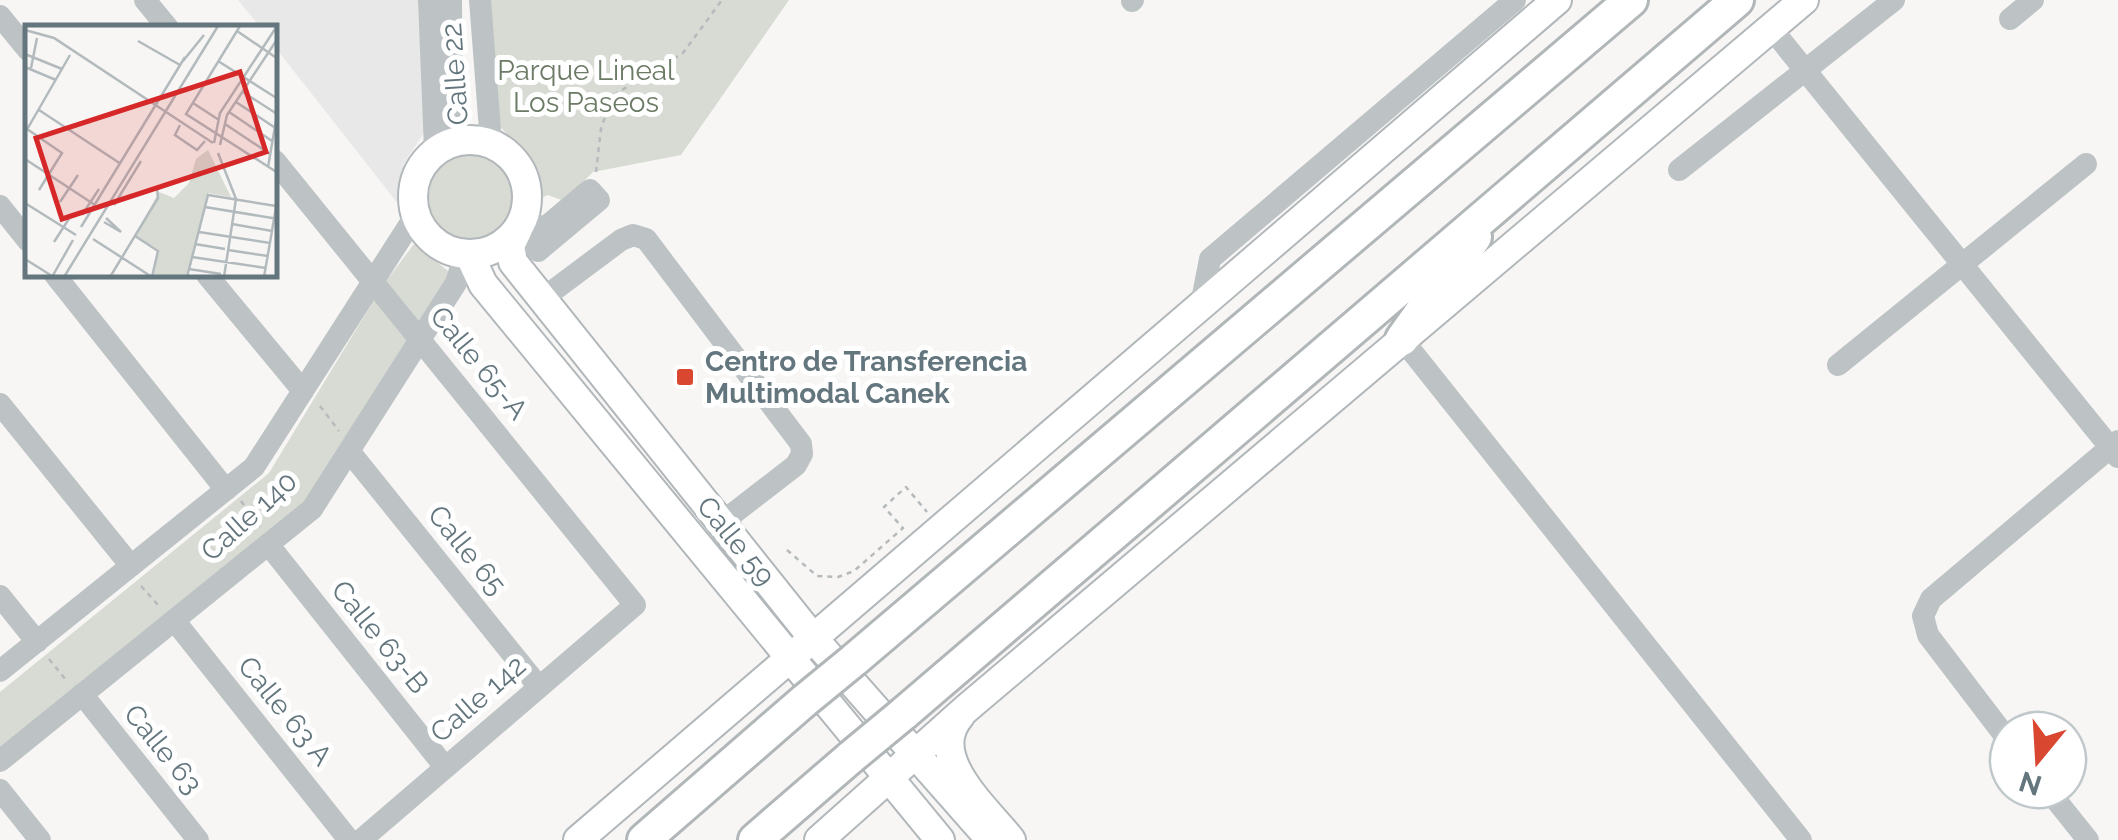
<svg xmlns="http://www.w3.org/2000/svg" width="2118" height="840" font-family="Raleway,sans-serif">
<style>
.built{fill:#e7e8e7}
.green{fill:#d7dbd3}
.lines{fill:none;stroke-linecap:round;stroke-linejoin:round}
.major-casing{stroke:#b1b7ba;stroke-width:32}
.highway-casing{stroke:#b1b6b8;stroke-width:38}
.path{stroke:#b6babc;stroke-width:2.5;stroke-dasharray:5 5;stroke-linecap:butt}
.minor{stroke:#bdc3c5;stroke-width:22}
.major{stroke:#fff;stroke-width:28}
.highway{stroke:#fff;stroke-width:32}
.highway-bridge-casing{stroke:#b1b6b8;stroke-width:38;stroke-linecap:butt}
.highway-bridge{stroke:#fff;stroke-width:32}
.poi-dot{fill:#d94731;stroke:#fff;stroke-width:4}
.labels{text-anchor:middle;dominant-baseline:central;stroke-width:10;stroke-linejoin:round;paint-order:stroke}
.park-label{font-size:28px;fill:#6c7b66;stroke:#fff}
.street-label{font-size:28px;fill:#63757d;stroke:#fff}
.poi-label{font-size:28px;font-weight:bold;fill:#63757d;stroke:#fff;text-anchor:start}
.inset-road{fill:none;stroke:#b3babd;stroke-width:2.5}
.view{fill:#d62828;fill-opacity:0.15;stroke:#d62828;stroke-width:5}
.inset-edge{fill:none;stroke:#63757d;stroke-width:5}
</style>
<rect width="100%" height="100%" fill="#f7f6f4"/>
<path class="built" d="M238,0H422L428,127L404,163L399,205L275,47V28L260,27Z"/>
<path class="green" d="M486,0H789L681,155L593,172L564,201L548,195L541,198L534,164L494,120Z
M429 197a45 45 0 1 1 90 0a45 45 0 1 1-90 0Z
M414,244L452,274L418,327L384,284Z
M374,300L410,340L306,505L0,755V692L269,473Z"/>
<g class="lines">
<defs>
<path id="major" d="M413 197a57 57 0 1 1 114 0a57 57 0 1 1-114 0Z
M518,229L510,246L513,262L813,638L991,840
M469,254L483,284L940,840
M960,716C925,757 986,808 1011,840
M578,840L1557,0
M819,840L967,708L1804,0"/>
<path id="highway" d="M1402,339L1475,237
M854,660L1631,0
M903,714L1737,0
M644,840L804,701
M755,840L851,757"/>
</defs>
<use href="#major" class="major-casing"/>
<use href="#highway" class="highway-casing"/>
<path class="path" d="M596,172L601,129L612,96L683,53L722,0
M320,406L339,431
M241,501L260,527
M787,550L817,576L838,577L854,571L903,528L884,507L906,487L927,512
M141,586L159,606
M49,659L66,680"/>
<path class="minor" d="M145,0L168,28
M429,0L435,150
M451,0L452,142
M480,0L491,143
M1132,1L1133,0
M0,16L28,50
M2010,19L2033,0
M1771,28L2118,457
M275,161L635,605L361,840
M1679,170L1894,0
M0,206L28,241
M525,213L541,231L529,241L538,251L599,200L590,190L541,231
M55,275L226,490
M207,275L303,391
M542,299L621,240L633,235L646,239L801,444L802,454L796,465L721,523
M1201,305L1210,259L1515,0
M1402,339L1801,840
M1838,365L2086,164
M0,404L131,566
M349,451L539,687
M268,544L445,767
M0,596L37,642
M174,620L349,840
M0,671L254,467L415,216
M82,694L198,840
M2008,740L1928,635L1923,616L1931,599L2118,441
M0,761L312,509L456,283L465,254
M0,790L40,840
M2048,790L2088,840"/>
<use href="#major" class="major"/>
<use href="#highway" class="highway"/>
<defs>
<path id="highway-bridge" d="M804,701L854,660
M851,757L903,714"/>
</defs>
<use href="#highway-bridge" class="highway-bridge-casing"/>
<use href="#highway-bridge" class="highway-bridge"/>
</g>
<rect class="poi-dot" x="675" y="367" width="20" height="20" rx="5"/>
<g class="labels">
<g class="park-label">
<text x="586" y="70">Parque Lineal<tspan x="586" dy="32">Los Paseos</tspan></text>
</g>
<g class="street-label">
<text transform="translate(455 74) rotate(-94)">Calle 22</text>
<text transform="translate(479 363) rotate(51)">Calle 65-A</text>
<text transform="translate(249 516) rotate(-42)">Calle 140</text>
<text transform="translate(736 541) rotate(51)">Calle 59</text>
<text transform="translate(467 550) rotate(51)">Calle 65</text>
<text transform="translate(380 637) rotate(51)">Calle 63-B</text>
<text transform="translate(478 699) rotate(-41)">Calle 142</text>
<text transform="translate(285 711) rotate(51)">Calle 63 A</text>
<text transform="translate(163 749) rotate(51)">Calle 63</text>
</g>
<g class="poi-label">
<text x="705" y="361">Centro de Transferencia<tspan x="705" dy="32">Multimodal Canek</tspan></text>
</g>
</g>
<g transform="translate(25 25)">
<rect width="252" height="252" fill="#f7f6f4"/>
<path d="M183,125L206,172L183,168L161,252H128L134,225L110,211L134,167L149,173L164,158L171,134Z" fill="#d7dbd3"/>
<path class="inset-road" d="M215,1L161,89L253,148M0,5L29,13L188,118M212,6L253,34M113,16L155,40M0,29L37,44M158,36L179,10M193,36L253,74M0,42L31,55M6,43L12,13M218,67L252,89M211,77L252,104M168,78L194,95M14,85L96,139M204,87L247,116M200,99L245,129M155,100L150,110L172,125L180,116M2,104L37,128L14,165M0,108L45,30M189,118L195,88L252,1M195,120L202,90L253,13M193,128L211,174L199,252M0,134L70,180M243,142L253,84M35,177L53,150M0,178L51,210M89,180L116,136M180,182L253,194M57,190L74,164M79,197L96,207L81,193M207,199L247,206M56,202L160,32M174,207L245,218M110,211L133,226L127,252M68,214L127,252M29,217L47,189M170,219L200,224M203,225L243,231M167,232L241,243M0,234L27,251M164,244L196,249M27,252L48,215M39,252L193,1M85,252L133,173L132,163M162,252L183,170L251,181M239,252L253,171"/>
<path class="view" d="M215,47L241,127L37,194L11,113Z"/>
<rect width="252" height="252" class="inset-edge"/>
</g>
<g transform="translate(2038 760) rotate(198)"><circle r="48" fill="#ffffff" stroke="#c1c8cb" stroke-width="2.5"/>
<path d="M0-8L18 38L0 25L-18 38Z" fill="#d94731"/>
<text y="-15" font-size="28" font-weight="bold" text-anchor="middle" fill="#63757d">N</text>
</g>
</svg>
